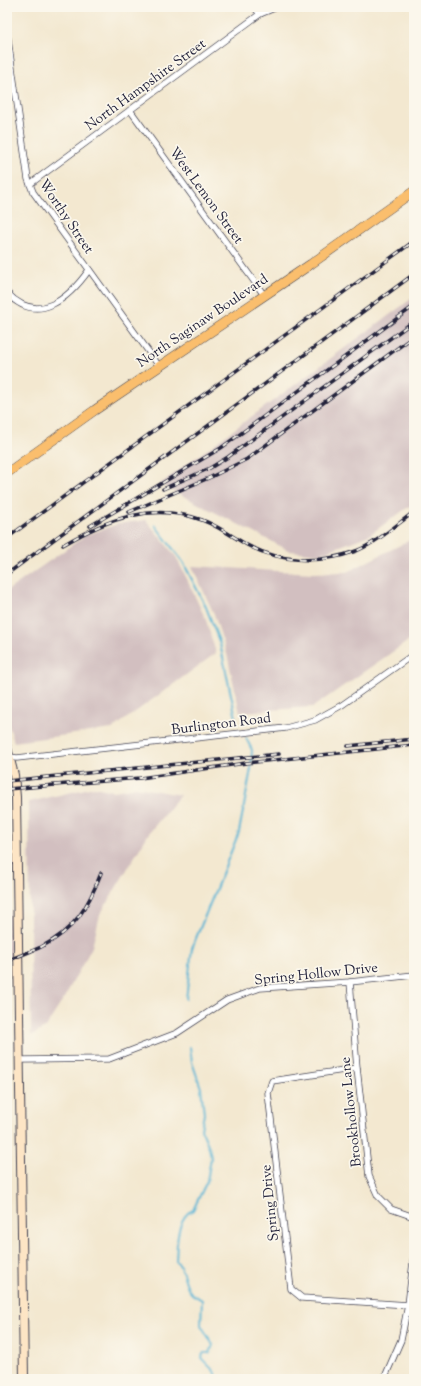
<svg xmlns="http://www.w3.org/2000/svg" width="421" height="1386" viewBox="0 0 421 1386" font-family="'Sorts Mill Goudy',serif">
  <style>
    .industrial { fill: #d2bfc0 }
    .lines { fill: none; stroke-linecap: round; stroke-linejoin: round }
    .stream { stroke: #56b4d4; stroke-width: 2 }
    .street-casing { stroke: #414051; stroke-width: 7 }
    .secondary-casing { stroke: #414051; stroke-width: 10 }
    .primary-casing { stroke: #414051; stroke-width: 10 }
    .street { stroke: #fff; stroke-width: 5.5 }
    .secondary { stroke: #fde5c5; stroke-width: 8 }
    .primary { stroke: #fabe6d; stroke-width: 9 }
    .rail-casing { stroke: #22223b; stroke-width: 3.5 }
    .rail { stroke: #fbf7ec; stroke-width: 2; stroke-dasharray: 6; stroke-linecap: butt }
    .labels { text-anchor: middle; stroke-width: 3.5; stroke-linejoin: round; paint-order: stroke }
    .street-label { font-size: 14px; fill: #22223b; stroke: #fbf7ec }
  </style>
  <rect width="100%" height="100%" fill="#fbf7ec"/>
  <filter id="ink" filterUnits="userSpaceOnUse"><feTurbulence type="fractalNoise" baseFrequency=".025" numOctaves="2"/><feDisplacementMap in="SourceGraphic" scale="8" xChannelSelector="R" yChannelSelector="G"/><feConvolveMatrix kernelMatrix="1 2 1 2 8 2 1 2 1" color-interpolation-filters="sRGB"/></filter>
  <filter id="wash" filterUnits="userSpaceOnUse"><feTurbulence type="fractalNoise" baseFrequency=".012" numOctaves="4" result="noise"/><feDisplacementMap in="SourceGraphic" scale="16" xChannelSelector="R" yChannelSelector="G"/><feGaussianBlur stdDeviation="0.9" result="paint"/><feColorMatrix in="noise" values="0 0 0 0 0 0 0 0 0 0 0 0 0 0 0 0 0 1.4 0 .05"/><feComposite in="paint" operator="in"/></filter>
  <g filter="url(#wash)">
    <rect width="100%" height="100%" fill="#f3e8d0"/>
    <g class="industrial">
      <polygon points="414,297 414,503 369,535 320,554 290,551 160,484"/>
      <polygon points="146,520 176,557 183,571 206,620 216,653 112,729 14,742 7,720 7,591 86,535 118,524"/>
      <polygon points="414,538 414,637 313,707 240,712 227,654 214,614 192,566 313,573 347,572"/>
      <polygon points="94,787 114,791 136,787 180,795 149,833 117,886 100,915 92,947 63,1000 45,1028 31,1036 29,802"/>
      <polygon points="9,854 11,957 7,959 7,855"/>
    </g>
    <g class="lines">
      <g class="stream">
        <polyline points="155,525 183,562 206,607 220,644 236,718"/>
        <polyline points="186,999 192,948 239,832 251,769 252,750 246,738"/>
        <path d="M190 1047 192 1062 201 1088 204 1114 201 1129 209 1147 211 1158 207 1181 193 1210C176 1217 177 1245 176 1261 185 1269 183 1282 191 1293 194 1296 198 1297 202 1300L201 1325 213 1345 210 1353H203L202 1359 214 1371 217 1379"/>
      </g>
    </g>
  </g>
  <g filter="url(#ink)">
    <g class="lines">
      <g class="street-casing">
        <g id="street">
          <polyline points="254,7 260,14"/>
          <polyline points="7,33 28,179 33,192 159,366"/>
          <polyline points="130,110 264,295"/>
          <polyline points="30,184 260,14 277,7"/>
          <path d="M7 293C38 326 69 298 89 270"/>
          <polyline points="10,757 17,758 286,728 315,720 342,705 414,654"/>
          <polyline points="350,982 357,1068 369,1176 378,1196 391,1209 414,1217"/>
          <polyline points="20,1060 109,1059 177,1033 227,1000 260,988 350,982 414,975"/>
          <polyline points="357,1068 272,1081 268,1093 291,1289 302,1298 408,1305"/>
          <polyline points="384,1379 401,1340 408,1305 414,1254"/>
        </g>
      </g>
      <g class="secondary-casing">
        <polyline id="secondary" points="7,748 14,775 16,797 24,1379"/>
      </g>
      <g class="primary-casing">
        <polyline id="primary" points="7,473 95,410 311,264 414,191"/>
      </g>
      <use href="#street" class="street"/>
      <use href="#secondary" class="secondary"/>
      <use href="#primary" class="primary"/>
      <g class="rail-casing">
        <g id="rail">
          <polyline points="163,489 210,468 228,457 414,321"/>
          <polyline points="129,512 211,477 247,459 414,336"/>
          <polyline points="90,526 221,448 414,306"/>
          <polyline points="7,538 414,241"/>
          <path d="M63 545C107 519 152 502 202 520 218 526 232 536 247 545 281 563 320 564 356 551 377 543 396 525 414 512"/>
          <polyline points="7,574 414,274"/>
          <polyline points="348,746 414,739"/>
          <polyline points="7,781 279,754"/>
          <polyline points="7,789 140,778 246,763 414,745"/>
          <path d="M7 961C18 956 30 952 41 947 75 930 88 907 101 873"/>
        </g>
      </g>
      <use href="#rail" class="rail"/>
    </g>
  </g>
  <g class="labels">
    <g class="street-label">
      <text transform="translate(145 84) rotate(-36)" y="5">North Hampshire Street</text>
      <text transform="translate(207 195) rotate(54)" y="5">West Lemon Street</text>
      <text transform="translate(67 216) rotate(56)" y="5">Worthy Street</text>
      <text transform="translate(202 320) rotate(-34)" y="5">North Saginaw Boulevard</text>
      <text transform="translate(221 723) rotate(-7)" y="5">Burlington Road</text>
      <text transform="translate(316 973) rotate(-6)" y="5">Spring Hollow Drive</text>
      <text transform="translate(350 1112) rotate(-96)" y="5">Brookhollow Lane</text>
      <text transform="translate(269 1203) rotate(-96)" y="5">Spring Drive</text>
    </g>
  </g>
  <rect width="421" height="1386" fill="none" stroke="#fbf7ec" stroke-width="24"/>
</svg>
